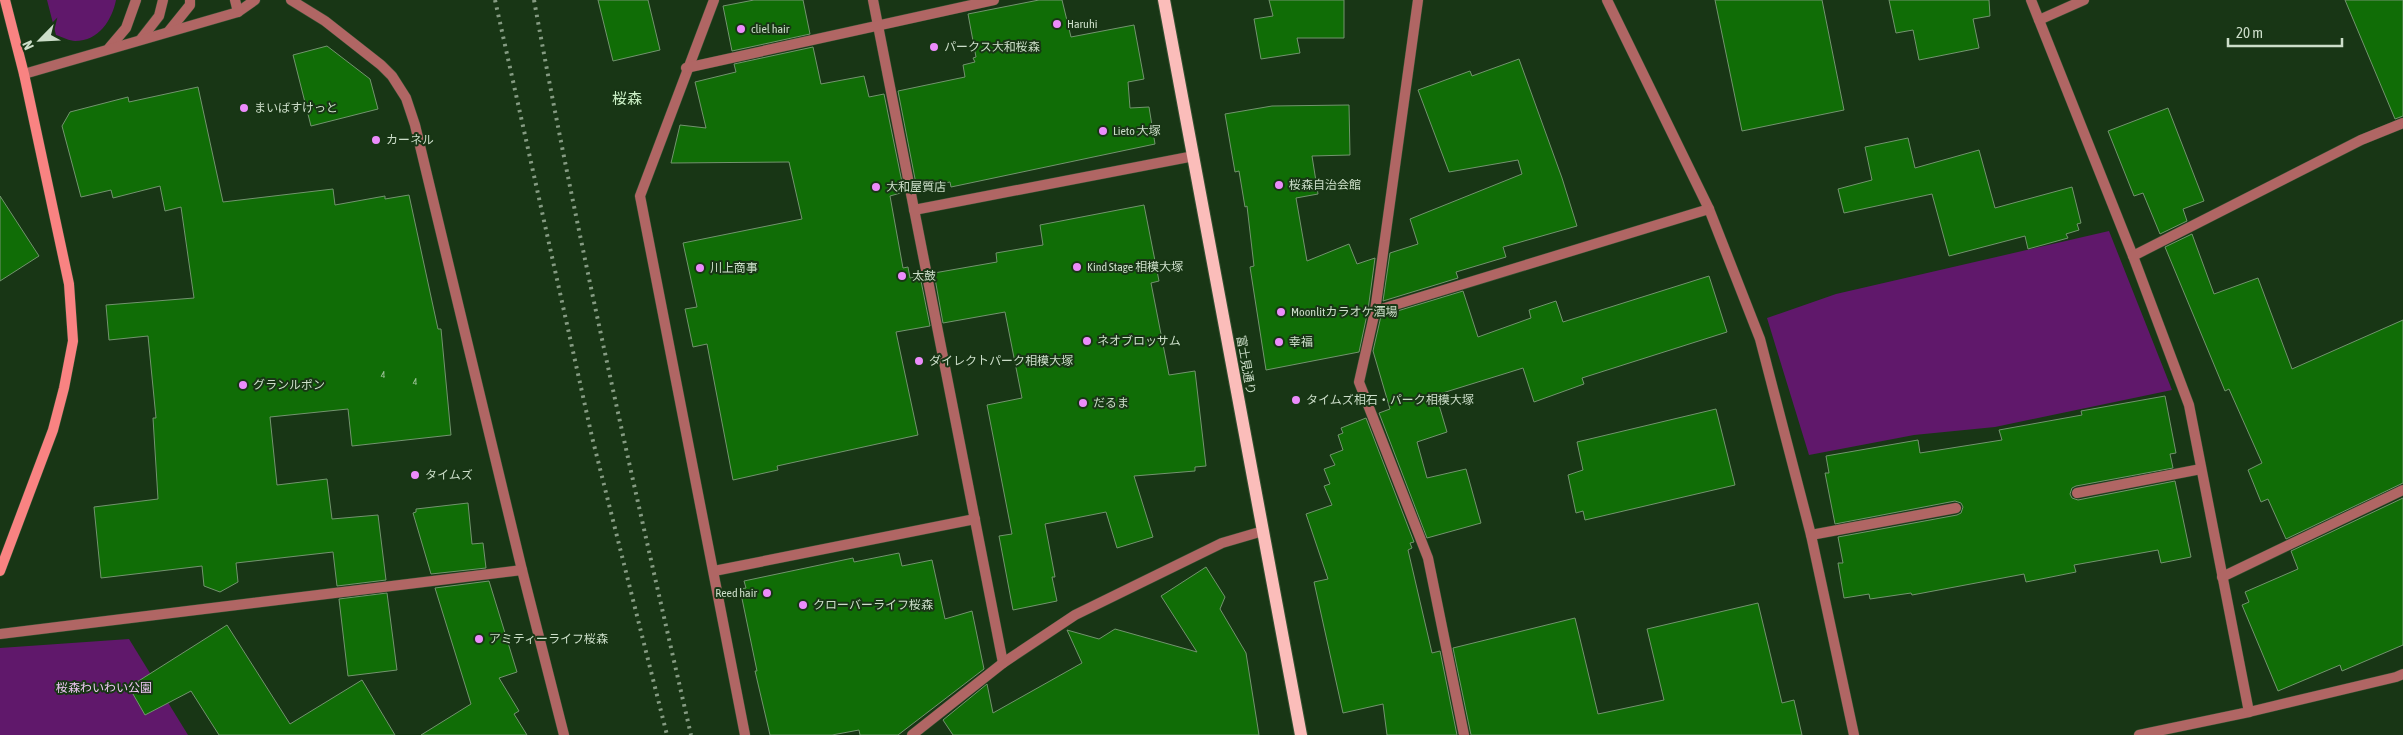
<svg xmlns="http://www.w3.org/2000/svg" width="2403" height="735" viewBox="0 0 2403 735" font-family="'Asap Condensed','Noto Sans JP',sans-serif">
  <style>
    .green { fill: #60186b }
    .building { fill: #106d06; stroke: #72946e }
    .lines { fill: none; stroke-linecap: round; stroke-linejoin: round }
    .lane-casing { stroke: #355132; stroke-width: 11 }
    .street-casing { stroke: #355132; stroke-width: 11 }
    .secondary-casing { stroke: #355132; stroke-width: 11 }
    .primary-casing { stroke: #355132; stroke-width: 14 }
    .lane { stroke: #b06664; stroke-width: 10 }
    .street { stroke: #b06664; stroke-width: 10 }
    .secondary { stroke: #f98382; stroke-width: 10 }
    .primary { stroke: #fbbdba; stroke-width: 12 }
    .rail { stroke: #859b82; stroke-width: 4; stroke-dasharray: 2.5 5; stroke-linecap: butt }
    .poi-dot { fill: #ec8cfb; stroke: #183615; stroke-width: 2 }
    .labels { text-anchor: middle; stroke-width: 4; stroke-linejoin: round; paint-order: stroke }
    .number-label { font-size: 10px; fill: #9dc298 }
    .poi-label { font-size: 12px; fill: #ccdec9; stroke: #183615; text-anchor: start }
    .street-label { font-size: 12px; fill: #ccdec9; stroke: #183615 }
    .park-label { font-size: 12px; fill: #edc7f3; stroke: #183615 }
    .quarter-label { font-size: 15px; fill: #cbf0c6; stroke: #183615 }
  </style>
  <rect width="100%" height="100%" fill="#183615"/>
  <g class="green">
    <path d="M47 0H116C112 20 99 41 75 41 70 41 62 37 56 35Z"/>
    <polygon points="2109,231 2172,390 1995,427 1914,435 1809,455 1767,318 1836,294"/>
    <polygon points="129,639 188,735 0,735 0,648"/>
  </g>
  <g class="building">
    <polygon points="598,0 648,0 660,50 613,61"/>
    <polygon points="754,0 803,0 810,34 732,51 723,6"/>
    <polygon points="1039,0 1062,0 1071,37 1134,25 1144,79 1128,82 1130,108 1149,107 1155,144 951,187 950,182 917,189 898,91 965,77 963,65 975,62 973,58 976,57 968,14"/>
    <polygon points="1269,0 1344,0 1344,38 1297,38 1300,53 1261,59 1254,19 1273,16"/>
    <polygon points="1715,0 1822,0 1844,110 1742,131"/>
    <polygon points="1889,0 1989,0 1990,16 1973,19 1979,48 1919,60 1913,30 1896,33"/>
    <polygon points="2345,0 2403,0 2403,116 2395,119"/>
    <polygon points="327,46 370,79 378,109 311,126 293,55"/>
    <polygon points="813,47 821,84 864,76 869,97 884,94 904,192 890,196 903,268 908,267 910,278 920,276 930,326 896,332 918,435 777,466 778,470 733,480 707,344 693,347 685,309 697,307 683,243 802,219 789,162 671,163 680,125 706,128 695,82 736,72 734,64"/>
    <polygon points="1519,59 1562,178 1577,226 1503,247 1506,257 1456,272 1458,278 1383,301 1390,253 1418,244 1410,219 1522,174 1518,160 1449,172 1418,90 1470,71 1472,76"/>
    <polygon points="198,87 223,202 333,189 335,205 385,196 385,199 409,195 438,329 441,329 451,435 352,446 348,409 270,417 277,485 327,479 332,519 378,515 386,580 337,586 333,552 236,563 238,582 220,592 204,586 202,566 101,578 94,507 158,499 153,418 156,418 148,336 109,340 106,305 194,298 181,207 165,211 160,186 113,198 111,190 81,197 62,126 70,112 128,97 129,102"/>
    <polygon points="1349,105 1350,155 1312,156 1318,194 1296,198 1307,261 1349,244 1357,264 1375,258 1368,310 1359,352 1266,370 1250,267 1254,266 1247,206 1245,207 1239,171 1235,172 1225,114 1272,106"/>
    <polygon points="2168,108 2204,201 2183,209 2187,221 2160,234 2143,193 2134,196 2108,131"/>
    <polygon points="1908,138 1915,168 1979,150 1995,208 2072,187 2081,223 2077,224 2079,230 2066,234 2068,238 2028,249 2025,236 1949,256 1932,194 1844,213 1838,189 1872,180 1865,147"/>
    <polygon points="0,196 39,256 0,281"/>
    <polygon points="1144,205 1159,281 1151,283 1169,375 1195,371 1206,466 1195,467 1195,471 1134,476 1153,537 1117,548 1106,512 1045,524 1055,577 1052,577 1057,601 1013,610 999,536 1012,534 987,405 1022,398 1005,312 943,323 934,273 997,262 996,253 1043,245 1040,225"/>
    <polygon points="2192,234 2214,294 2258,278 2292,369 2403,320 2403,483 2286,539 2268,499 2261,502 2248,470 2262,463 2229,389 2225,391 2165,247"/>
    <polygon points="1709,276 1727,332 1582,378 1584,384 1534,402 1523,368 1436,395 1447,432 1417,442 1427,478 1466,469 1481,523 1427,538 1379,413 1390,409 1373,351 1381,316 1463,291 1478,337 1531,318 1529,310 1556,301 1563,322"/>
    <polygon points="2165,396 2176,453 2170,454 2173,468 2076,486 2072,488 2070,494 2072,498 2078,500 2175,481 2191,557 2161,563 2158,550 2074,565 2076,572 2026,582 2024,574 1912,595 1911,593 1870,599 1869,594 1844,598 1838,563 1843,563 1838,537 1957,515 1961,513 1963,507 1961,503 1955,501 1835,524 1825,473 1829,473 1826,456 1918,440 1920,453 2002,440 1999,430 2082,415 2081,411"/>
    <polygon points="1716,409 1735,485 1585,520 1583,511 1576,513 1568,475 1583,470 1577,442"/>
    <polygon points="1366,418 1414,542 1410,543 1412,548 1408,550 1432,653 1440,651 1457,735 1387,735 1383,704 1343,713 1314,582 1328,579 1306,514 1332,505 1324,486 1330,484 1324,469 1335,465 1330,455 1343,450 1338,435 1343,433 1341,428"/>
    <polygon points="2403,498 2403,645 2342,671 2340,665 2278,691 2242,605 2249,602 2245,592 2298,569 2291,551"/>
    <polygon points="468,503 472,544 483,543 486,568 431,574 413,513 416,512 416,509"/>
    <polygon points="899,553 902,566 932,560 945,619 972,611 984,669 898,735 860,735 859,730 832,735 770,735 755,671 757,671 740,589 746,588 744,581 853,558 854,562"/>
    <polygon points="1206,567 1225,597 1220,609 1246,653 1259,735 953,735 943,720 987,684 993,713 1082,663 1067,630 1099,639 1115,629 1197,652 1161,596"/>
    <polygon points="489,581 517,672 499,678 519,711 514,714 527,735 421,735 471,704 435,588"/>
    <polygon points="387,593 397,670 348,676 339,599"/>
    <polygon points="1758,603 1782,703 1794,700 1802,735 1471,735 1453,648 1575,618 1598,714 1664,700 1647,629"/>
    <polygon points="227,625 290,724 362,680 395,735 219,735 191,691 145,715 129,687"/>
  </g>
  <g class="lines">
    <g class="lane-casing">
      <g id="lane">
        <polyline points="914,210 1194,156"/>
        <polyline points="2077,493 2201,469"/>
        <polyline points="1811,535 1956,508"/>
        <polyline points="714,571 975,519"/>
      </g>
    </g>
    <g class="street-casing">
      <g id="street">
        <polyline points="291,0 325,21 381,65 392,76 406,98 415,125 522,570 564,735"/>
        <polyline points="714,0 640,196 745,735"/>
        <polyline points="873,0 1003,663"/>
        <polyline points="1418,0 1375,311 1359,382 1428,558 1464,735"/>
        <polyline points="1607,0 1709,209 1760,339 1811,535 1854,735"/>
        <polyline points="2031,0 2133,256 2189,405 2249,712 2139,735"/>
        <polyline points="238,12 255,0"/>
        <polyline points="2039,20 2084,0"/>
        <polyline points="169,31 190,5 190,0"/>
        <polyline points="141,39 159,16 163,0"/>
        <polyline points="109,48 126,28 136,0"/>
        <polyline points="686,68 994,0"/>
        <polyline points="24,74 238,12 235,0"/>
        <polyline points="2133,256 2361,140 2403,123"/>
        <polyline points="1375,311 1709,209"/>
        <polyline points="2222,577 2403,490"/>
        <polyline points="0,634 522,570"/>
        <polyline points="2249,712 2396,677 2403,674"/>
        <polyline points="912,735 1003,663 1075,615 1222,543 1263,531"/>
      </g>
    </g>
    <g class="secondary-casing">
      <polyline id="secondary" points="0,571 53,430 64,388 73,341 69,284 24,74 5,0"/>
    </g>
    <g class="primary-casing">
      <polyline id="primary" points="1164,0 1301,735"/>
    </g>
    <use href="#lane" class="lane"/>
    <use href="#street" class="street"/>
    <use href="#secondary" class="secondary"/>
    <use href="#primary" class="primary"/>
    <g class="rail">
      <polyline points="495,0 592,437 667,735"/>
      <path d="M534 0C579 247 635 491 691 735"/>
    </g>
  </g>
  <g class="poi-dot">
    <circle cx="1057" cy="24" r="5"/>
    <circle cx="741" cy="29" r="5"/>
    <circle cx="934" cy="47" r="5"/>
    <circle cx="244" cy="108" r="5"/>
    <circle cx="1103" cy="131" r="5"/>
    <circle cx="376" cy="140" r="5"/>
    <circle cx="1279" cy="185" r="5"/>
    <circle cx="876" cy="187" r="5"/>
    <circle cx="1077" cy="267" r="5"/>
    <circle cx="700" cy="268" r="5"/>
    <circle cx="902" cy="276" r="5"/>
    <circle cx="1281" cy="312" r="5"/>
    <circle cx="1087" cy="341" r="5"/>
    <circle cx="1279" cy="342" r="5"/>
    <circle cx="919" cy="361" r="5"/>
    <circle cx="243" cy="385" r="5"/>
    <circle cx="1296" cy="400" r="5"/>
    <circle cx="1083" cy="403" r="5"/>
    <circle cx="415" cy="475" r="5"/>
    <circle cx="767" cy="593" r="5"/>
    <circle cx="803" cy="605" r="5"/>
    <circle cx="479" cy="639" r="5"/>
  </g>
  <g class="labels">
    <g class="number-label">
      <text x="383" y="378">4</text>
      <text x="415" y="385">4</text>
    </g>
    <g class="poi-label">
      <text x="1067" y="28">Haruhi</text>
      <text x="751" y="33">cliel hair</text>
      <text x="944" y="51">パークス大和桜森</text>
      <text x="254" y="112">まいばすけっと</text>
      <text x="1113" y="135">Lieto 大塚</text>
      <text x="386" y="144">カーネル</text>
      <text x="1289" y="189">桜森自治会館</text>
      <text x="886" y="191">大和屋質店</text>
      <text x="1087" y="271">Kind Stage 相模大塚</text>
      <text x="710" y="272">川上商事</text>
      <text x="912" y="280">太鼓</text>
      <text x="1291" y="316">Moonlitカラオケ酒場</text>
      <text x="1097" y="345">ネオブロッサム</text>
      <text x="1289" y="346">幸福</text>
      <text x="929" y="365">ダイレクトパーク相模大塚</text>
      <text x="253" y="389">グランルポン</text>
      <text x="1306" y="404">タイムズ相石・パーク相模大塚</text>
      <text x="1093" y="407">だるま</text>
      <text x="425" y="479">タイムズ</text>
      <text x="757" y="597" text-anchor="end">Reed hair</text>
      <text x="813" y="609">クローバーライフ桜森</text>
      <text x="489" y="643">アミティーライフ桜森</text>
    </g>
    <g class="street-label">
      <text transform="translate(1246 365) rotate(80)" y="4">富士見通り</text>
    </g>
    <g class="park-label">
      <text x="104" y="692">桜森わいわい公園</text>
    </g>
    <g class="quarter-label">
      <text x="627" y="104">桜森</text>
    </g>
  </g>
  <g transform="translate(40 40) rotate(246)" stroke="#183615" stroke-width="4" paint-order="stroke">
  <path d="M0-4L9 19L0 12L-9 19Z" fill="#ccdec9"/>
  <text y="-8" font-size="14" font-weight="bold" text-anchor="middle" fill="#ccdec9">N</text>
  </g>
  <path d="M2228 38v8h114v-8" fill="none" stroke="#ccdec9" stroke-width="2.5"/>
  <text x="2236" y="38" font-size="15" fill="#ccdec9" stroke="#183615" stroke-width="4" paint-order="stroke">20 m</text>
</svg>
